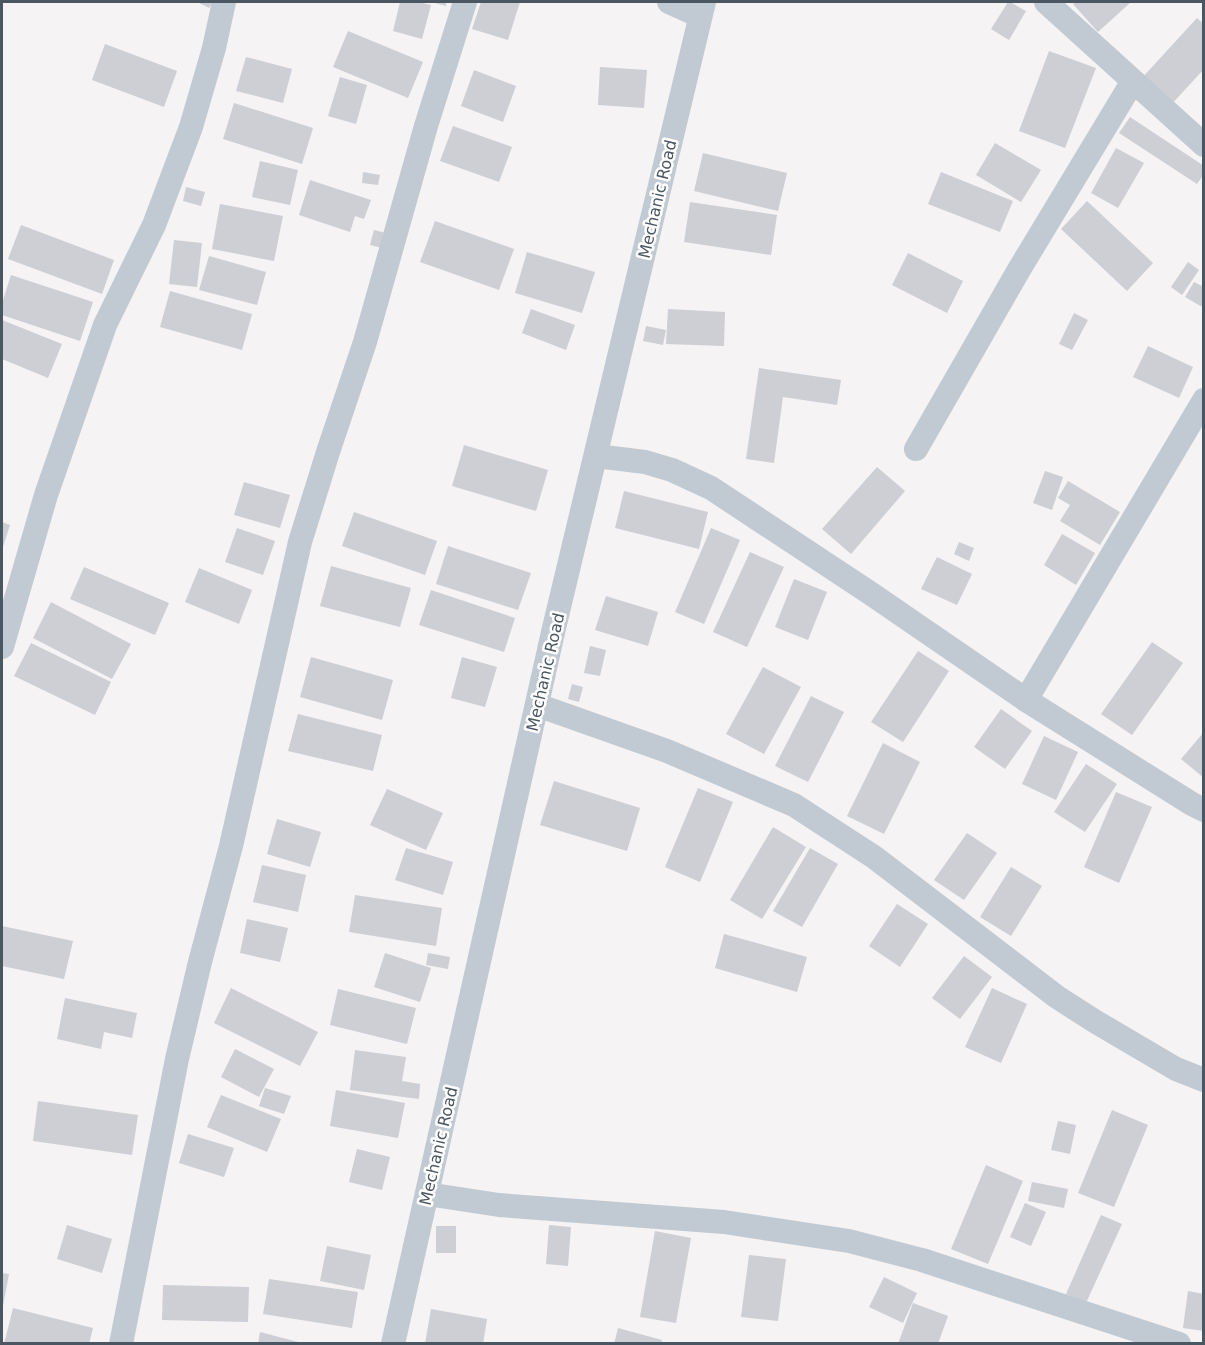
<svg xmlns="http://www.w3.org/2000/svg" width="1205" height="1345" viewBox="0 0 1205 1345" font-family="'DejaVu Sans',sans-serif">
  <style>
    .building { fill: #cdcfd5 }
    .lines { fill: none; stroke-linecap: round; stroke-linejoin: round }
    .street { stroke: #c1cad2; stroke-width: 24 }
    .labels { text-anchor: middle; stroke-width: 5; stroke-linejoin: round; paint-order: stroke }
    .street-label { font-size: 16px; fill: #4a5661; stroke: #fff }
  </style>
  <rect width="100%" height="100%" fill="#f5f3f3"/>
  <g class="building">
    <polygon points="197,2 213,2 209,8"/>
    <polygon points="400,2 418,2 431,5 422,39 393,31"/>
    <polygon points="431,2 446,2 446,6"/>
    <polygon points="481,2 520,2 508,40 472,29"/>
    <polygon points="1008,2 1010,2 1026,11 1009,40 991,29"/>
    <polygon points="1076,2 1131,2 1098,32 1073,4"/>
    <polygon points="1197,18 1204,24 1204,69 1170,106 1141,79"/>
    <polygon points="348,31 423,62 408,98 333,67"/>
    <polygon points="105,44 177,71 164,107 92,80"/>
    <polygon points="1049,51 1096,68 1065,148 1019,131"/>
    <polygon points="246,57 292,69 283,103 236,91"/>
    <polygon points="600,67 647,70 644,108 598,105"/>
    <polygon points="474,70 516,86 503,122 461,106"/>
    <polygon points="340,77 367,85 356,124 328,116"/>
    <polygon points="234,103 313,128 302,164 223,139"/>
    <polygon points="1130,117 1204,166 1204,174 1197,184 1119,133"/>
    <polygon points="453,126 512,147 499,182 440,161"/>
    <polygon points="995,143 1041,170 1021,202 976,175"/>
    <polygon points="1116,148 1144,163 1118,208 1091,193"/>
    <polygon points="703,153 787,173 778,211 694,191"/>
    <polygon points="260,161 298,170 290,205 252,197"/>
    <polygon points="363,172 380,175 378,185 362,183"/>
    <polygon points="941,172 1013,201 1000,232 928,204"/>
    <polygon points="310,180 371,200 364,219 355,216 350,232 299,215"/>
    <polygon points="186,187 205,192 201,206 183,201"/>
    <polygon points="1087,201 1153,263 1127,291 1061,229"/>
    <polygon points="690,202 777,215 771,255 684,242"/>
    <polygon points="220,204 283,216 274,261 212,249"/>
    <polygon points="435,221 514,249 499,290 420,262"/>
    <polygon points="21,225 114,260 102,294 8,259"/>
    <polygon points="374,230 394,235 390,250 370,245"/>
    <polygon points="174,240 202,243 197,287 169,284"/>
    <polygon points="527,252 595,272 582,313 515,293"/>
    <polygon points="908,253 963,281 947,313 892,285"/>
    <polygon points="209,256 266,272 257,305 199,290"/>
    <polygon points="1188,262 1199,270 1182,295 1171,287"/>
    <polygon points="11,275 93,302 80,341 2,315 2,303"/>
    <polygon points="1194,282 1204,287 1204,308 1185,297"/>
    <polygon points="170,291 252,314 242,350 160,327"/>
    <polygon points="531,309 575,325 566,350 522,333"/>
    <polygon points="668,309 725,312 724,346 666,344"/>
    <polygon points="1074,313 1088,320 1072,350 1059,344"/>
    <polygon points="2,320 62,344 48,378 2,359"/>
    <polygon points="646,326 666,330 663,345 643,341"/>
    <polygon points="1148,346 1193,367 1179,398 1133,377"/>
    <polygon points="759,368 841,380 837,405 783,397 774,463 746,459"/>
    <polygon points="464,445 548,470 536,511 452,486"/>
    <polygon points="877,467 905,491 851,554 822,529"/>
    <polygon points="1045,471 1063,477 1052,510 1033,503"/>
    <polygon points="1068,481 1120,512 1100,545 1060,521 1070,505 1058,498"/>
    <polygon points="244,482 290,495 280,528 234,515"/>
    <polygon points="624,491 708,512 699,549 615,528"/>
    <polygon points="354,512 437,541 425,575 342,546"/>
    <polygon points="2,522 10,525 2,550"/>
    <polygon points="237,528 275,541 263,575 225,562"/>
    <polygon points="711,528 740,540 704,624 675,612"/>
    <polygon points="1062,534 1095,553 1076,585 1044,565"/>
    <polygon points="959,542 974,548 969,561 954,554"/>
    <polygon points="448,546 531,573 518,610 436,584"/>
    <polygon points="750,552 784,567 747,647 713,632"/>
    <polygon points="937,557 972,574 957,605 921,589"/>
    <polygon points="331,566 411,588 400,627 320,606"/>
    <polygon points="84,567 169,603 155,635 70,599"/>
    <polygon points="199,568 252,590 239,624 185,602"/>
    <polygon points="794,579 827,592 808,640 775,627"/>
    <polygon points="431,590 515,618 504,652 419,625"/>
    <polygon points="606,596 658,612 648,646 595,630"/>
    <polygon points="51,602 131,644 112,679 33,638"/>
    <polygon points="1152,642 1183,663 1132,735 1101,714"/>
    <polygon points="31,643 111,682 95,715 14,676"/>
    <polygon points="590,646 606,650 600,676 584,673"/>
    <polygon points="918,651 949,671 903,742 871,722"/>
    <polygon points="311,657 393,680 382,720 300,697"/>
    <polygon points="462,657 497,667 485,707 451,698"/>
    <polygon points="763,667 801,687 764,754 726,734"/>
    <polygon points="572,684 583,687 579,702 568,699"/>
    <polygon points="811,696 844,712 808,782 775,766"/>
    <polygon points="1001,709 1032,731 1005,769 974,747"/>
    <polygon points="298,714 382,735 373,771 288,751"/>
    <polygon points="1204,732 1204,778 1181,759"/>
    <polygon points="1044,736 1078,752 1056,800 1022,784"/>
    <polygon points="883,743 920,762 884,834 847,816"/>
    <polygon points="1086,764 1117,784 1085,832 1054,812"/>
    <polygon points="554,781 640,808 627,851 540,825"/>
    <polygon points="698,788 733,802 700,882 665,867"/>
    <polygon points="387,789 443,813 426,850 370,825"/>
    <polygon points="1116,792 1152,807 1119,883 1084,867"/>
    <polygon points="277,819 321,832 310,867 267,854"/>
    <polygon points="773,827 806,847 762,919 730,900"/>
    <polygon points="967,833 997,853 964,900 934,880"/>
    <polygon points="406,848 453,862 443,895 395,880"/>
    <polygon points="810,848 838,864 802,927 773,911"/>
    <polygon points="262,865 306,875 298,912 253,902"/>
    <polygon points="1011,867 1042,886 1011,936 980,917"/>
    <polygon points="355,895 442,908 436,946 349,932"/>
    <polygon points="897,904 928,924 900,967 869,946"/>
    <polygon points="247,919 288,928 280,962 240,953"/>
    <polygon points="2,926 73,941 64,979 2,966"/>
    <polygon points="724,934 807,957 797,992 715,968"/>
    <polygon points="385,953 431,968 420,1002 374,987"/>
    <polygon points="428,953 450,957 448,969 426,965"/>
    <polygon points="964,956 992,977 960,1019 932,998"/>
    <polygon points="231,988 318,1032 300,1066 214,1023"/>
    <polygon points="992,988 1027,1004 1001,1063 965,1047"/>
    <polygon points="338,989 416,1008 407,1044 330,1025"/>
    <polygon points="65,998 137,1013 132,1038 104,1032 101,1049 57,1039"/>
    <polygon points="235,1049 274,1069 259,1097 221,1077"/>
    <polygon points="355,1050 406,1057 402,1081 420,1084 419,1099 350,1090"/>
    <polygon points="265,1088 291,1096 284,1114 259,1106"/>
    <polygon points="336,1090 405,1103 398,1138 330,1126"/>
    <polygon points="221,1095 281,1119 267,1152 207,1127"/>
    <polygon points="38,1101 138,1115 132,1155 33,1141"/>
    <polygon points="1112,1110 1148,1125 1114,1207 1078,1193"/>
    <polygon points="1058,1121 1076,1125 1070,1154 1051,1150"/>
    <polygon points="188,1134 234,1148 224,1177 179,1163"/>
    <polygon points="357,1149 390,1157 382,1190 349,1182"/>
    <polygon points="986,1165 1023,1181 988,1264 951,1249"/>
    <polygon points="1032,1182 1068,1189 1064,1208 1028,1201"/>
    <polygon points="1025,1203 1046,1212 1031,1246 1010,1237"/>
    <polygon points="1101,1215 1122,1224 1086,1303 1066,1294"/>
    <polygon points="67,1225 112,1239 102,1273 57,1259"/>
    <polygon points="549,1225 571,1227 568,1266 546,1264"/>
    <rect x="436" y="1226" width="20" height="27"/>
    <polygon points="655,1231 691,1238 676,1323 640,1317"/>
    <polygon points="327,1246 371,1255 364,1290 320,1281"/>
    <polygon points="749,1255 786,1259 778,1321 741,1317"/>
    <polygon points="2,1273 9,1274 3,1306 2,1305"/>
    <polygon points="884,1277 917,1293 903,1323 869,1307"/>
    <polygon points="269,1279 358,1292 352,1328 263,1314"/>
    <polygon points="163,1285 249,1287 248,1322 162,1320"/>
    <polygon points="1188,1291 1204,1294 1204,1331 1183,1328"/>
    <polygon points="913,1303 948,1316 938,1344 898,1344"/>
    <polygon points="13,1308 93,1328 89,1344 4,1344"/>
    <polygon points="431,1309 487,1319 483,1344 425,1344"/>
    <polygon points="618,1328 662,1340 661,1344 614,1344"/>
    <polygon points="260,1332 302,1343 301,1344 258,1344"/>
  </g>
  <g class="lines">
    <g class="street">
      <polyline points="669,2 700,16"/>
      <polyline points="1046,2 1204,145"/>
      <polyline points="916,449 1020,268 1133,81"/>
      <polyline points="596,456 645,462 672,470 711,488 870,593 1026,700 1192,804 1204,810"/>
      <polyline points="2,647 46,495 105,325 154,225 191,127 214,48 224,2"/>
      <polyline points="1026,700 1204,400"/>
      <polyline points="537,705 667,751 794,805 874,857 1057,997 1096,1022 1176,1069 1204,1080"/>
      <polyline points="427,1194 499,1205 724,1222 849,1241 922,1260 1179,1344"/>
      <polyline points="121,1344 177,1059 200,962 231,846 300,542 328,452 365,342 426,126 465,2"/>
      <polyline points="393,1344 554,628 704,2"/>
    </g>
  </g>
  <g class="labels">
    <g class="street-label">
      <text transform="translate(657 199) rotate(-77)" y="6">Mechanic Road</text>
      <text transform="translate(545 672) rotate(-77)" y="6">Mechanic Road</text>
      <text transform="translate(438 1146) rotate(-77)" y="6">Mechanic Road</text>
    </g>
  </g>
  <rect width="1205" height="1345" fill="none" stroke="#4a5661" stroke-width="6"/>
</svg>
